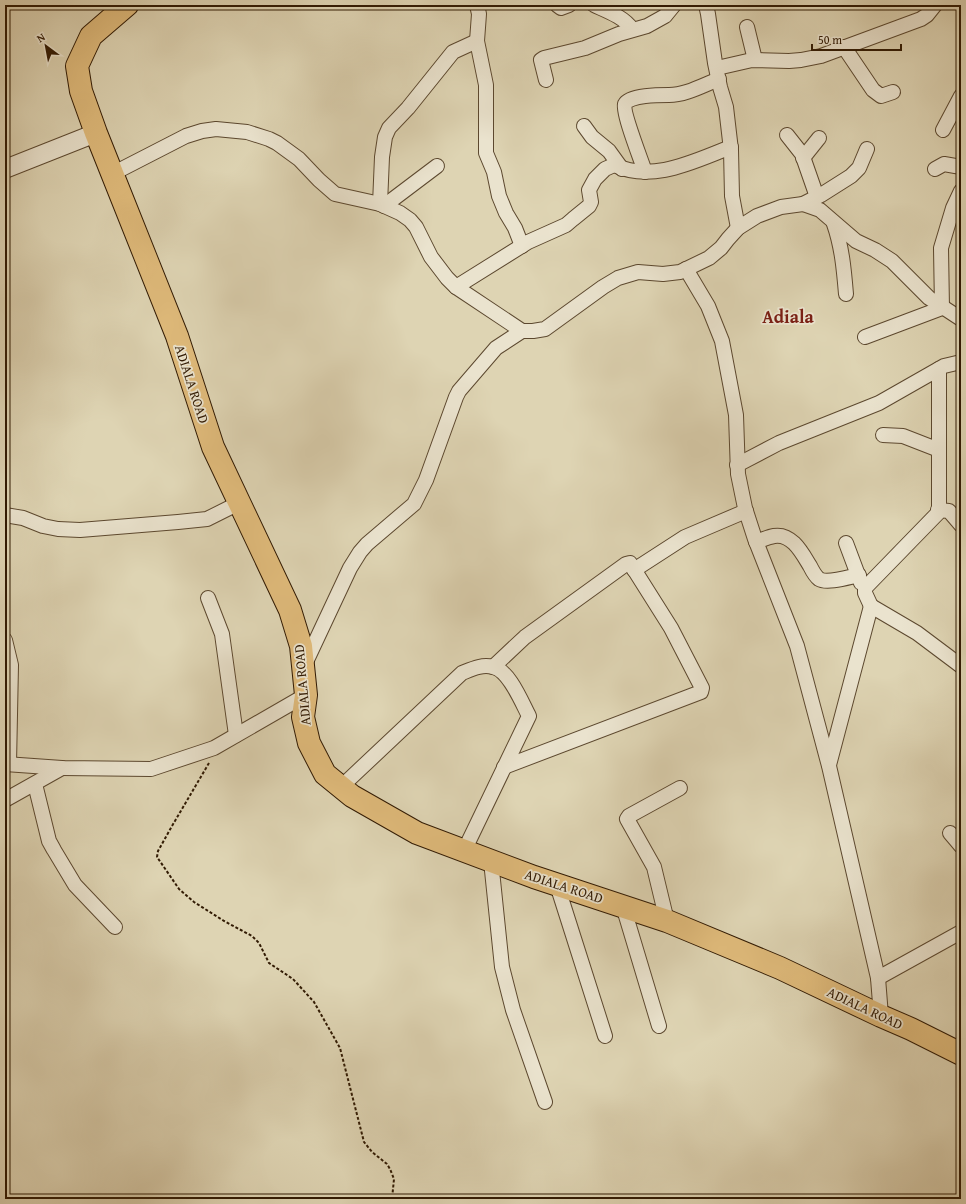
<svg xmlns="http://www.w3.org/2000/svg" width="966" height="1204" viewBox="0 0 966 1204" font-family="'Gentium Book Plus',serif">
  <style>
    .lines { fill: none; stroke-linecap: round; stroke-linejoin: round }
    .minor-casing { stroke: #5c482f; stroke-width: 16 }
    .tertiary-casing { stroke: #5c482f; stroke-width: 20 }
    .primary-casing { stroke: #311a03; stroke-width: 24 }
    .path { stroke: #311a03; stroke-width: 2; stroke-dasharray: 3 2; stroke-linecap: butt }
    .minor { stroke: #eae3ce; stroke-width: 14 }
    .tertiary { stroke: #eae3ce; stroke-width: 18 }
    .primary { stroke: #dfba7a; stroke-width: 22 }
    .labels { text-anchor: middle; stroke-width: 3.5; stroke-linejoin: round; paint-order: stroke }
    .street-label { font-size: 14px; fill: #311a03; stroke: #eae3ce }
    .district-label { font-size: 18px; font-weight: bold; fill: #7a1f14; stroke: #eae3ce }
  </style>
  <rect width="100%" height="100%" fill="#ded4b3"/>
  <filter id="stains"><feTurbulence type="fractalNoise" baseFrequency=".005" numOctaves="4"/><feColorMatrix values="0 0 0 0 .2 0 0 0 0 .09 0 0 0 0 .02 0 0 0 .5 -.17"/></filter>
  <radialGradient id="worn" r=".72"><stop offset=".6" stop-color="#630" stop-opacity="0"/><stop offset="1" stop-color="#630" stop-opacity=".3"/></radialGradient>
  <g class="lines">
    <g class="minor-casing">
      <g id="minor">
        <polyline points="477,5 479,14 477,41 486,85 486,153 494,172 499,196 506,213 515,228 522,246"/>
        <polyline points="557,5 561,8 569,5"/>
        <path d="M594 5C607 11 624 17 632 29"/>
        <polyline points="706,5 708,14 715,63 720,87 726,107 731,150 732,196 738,228"/>
        <polyline points="747,27 755,60"/>
        <polyline points="844,47 873,90 881,96 893,92"/>
        <polyline points="717,68 752,60 789,61 801,60 821,56 921,19 927,15 935,5"/>
        <polyline points="546,80 541,60 544,58 585,48 619,34 647,26 665,16 674,5"/>
        <polyline points="584,126 592,137 609,151 622,169"/>
        <polyline points="943,130 961,96"/>
        <polyline points="787,135 802,154 817,197"/>
        <polyline points="803,158 819,138"/>
        <polyline points="935,169 944,164 961,167"/>
        <path d="M645 172C642 162 622 112 625 104 629 95 660 95 669 95 686 95 703 85 719 79"/>
        <polyline points="112,174 186,136 202,131 216,129 247,132 269,139 277,143 299,159 319,180 335,194 380,204 400,213 410,220 416,227 431,257 447,278 456,287 522,331 533,331 545,329 603,287 618,278 638,272 663,274 680,272 709,258 721,248 728,239 738,228 757,216 781,207 803,204 821,195 851,176 859,168 867,149"/>
        <polyline points="380,204 382,157 385,137 389,128 408,108 453,52 477,41"/>
        <polyline points="803,204 820,210 856,241 875,250 892,261 929,298 961,319"/>
        <polyline points="384,206 437,166"/>
        <path d="M834 224C842 247 844 270 846 294"/>
        <polyline points="686,269 708,306 722,341 736,415 738,474 745,508 755,539 797,646 829,766 878,978 881,1016"/>
        <path d="M456 287 528 242 566 225 573 219 589 206 591 202 589 190 595 179 605 169 614 165C653 183 694 161 731 147"/>
        <polyline points="865,337 942,308 941,248 953,208 961,191"/>
        <polyline points="883,435 903,436 939,450"/>
        <polyline points="737,465 779,443 879,403 944,366 961,362"/>
        <polyline points="938,510 949,511 961,525"/>
        <polyline points="5,515 23,518 43,526 58,529 80,530 178,522 207,519 239,503"/>
        <path d="M756 542C762 540 768 537 774 536 792 533 802 553 810 566 812 570 815 576 819 579 827 584 849 577 859 575"/>
        <polyline points="846,543 861,583"/>
        <polyline points="634,570 685,537 746,511"/>
        <polyline points="208,598 222,634 236,735"/>
        <polyline points="871,606 865,593 865,588 938,513 939,507 939,369"/>
        <polyline points="5,640 11,665 9,764"/>
        <polyline points="305,664 350,568 360,552 367,544 414,504 426,480 456,397 459,391 496,348 522,331"/>
        <polyline points="493,667 525,637 626,564 630,563 671,628 702,688 701,692 504,767"/>
        <polyline points="5,764 62,768 151,769 214,748 306,695"/>
        <polyline points="829,765 871,606 917,633 961,666"/>
        <polyline points="35,784 49,841 54,850 75,885 115,927"/>
        <path d="M341 787 462 673C472 669 482 664 493 667 509 670 522 703 529 716L464 851"/>
        <polyline points="5,800 62,768"/>
        <polyline points="950,833 961,846"/>
        <polyline points="491,861 502,967 513,1010 545,1102"/>
        <polyline points="557,885 605,1036"/>
        <polyline points="623,906 659,1026"/>
        <polyline points="667,921 654,867 627,819 629,816 680,788"/>
        <polyline points="878,978 961,932"/>
      </g>
    </g>
    <g class="tertiary-casing">
      <polyline id="tertiary" points="5,169 96,133"/>
    </g>
    <g class="primary-casing">
      <polyline id="primary" points="127,5 91,36 77,66 81,91 96,133 177,336 213,447 290,610 301,646 306,695 303,717 309,743 325,774 352,796 417,833 534,877 667,921 780,968 881,1016 911,1029 961,1054"/>
    </g>
    <polyline class="path" points="209,763 172,826 158,851 157,857 179,889 194,902 224,921 252,936 259,943 269,963 293,979 314,1002 340,1048 364,1142 372,1152 387,1164 390,1169 394,1179 392,1199"/>
    <use href="#minor" class="minor"/>
    <use href="#tertiary" class="tertiary"/>
    <use href="#primary" class="primary"/>
  </g>
  <g class="labels">
    <g class="street-label">
      <text transform="translate(192 384) rotate(72)" y="5">ADIALA ROAD</text>
      <text transform="translate(302 685) rotate(-95)" y="5">ADIALA ROAD</text>
      <text transform="translate(564 886) rotate(18)" y="5">ADIALA ROAD</text>
      <text transform="translate(865 1008) rotate(25)" y="5">ADIALA ROAD</text>
    </g>
    <g class="district-label">
      <text x="788" y="323">Adiala</text>
    </g>
  </g>
  <rect width="966" height="1204" fill="none" stroke="#ded4b3" stroke-width="20"/>
  <rect x="6" y="6" width="954" height="1192" fill="none" stroke="#311a03" stroke-width="2"/>
  <rect x="10" y="10" width="946" height="1184" fill="none" stroke="#311a03"/>
  <g transform="translate(46 46) rotate(328)" stroke="#eae3ce" stroke-width="3" paint-order="stroke">
  <path d="M0-3L7 15L0 10L-7 15Z" fill="#311a03"/>
  <text y="-6" font-size="11" font-weight="bold" text-anchor="middle" fill="#311a03">N</text>
  </g>
  <path d="M812 44v6h89v-6" fill="none" stroke="#311a03" stroke-width="2"/>
  <text x="818" y="44" font-size="12" fill="#311a03" stroke="#eae3ce" stroke-width="3" paint-order="stroke">50 m</text>
  <rect width="100%" height="100%" filter="url(#stains)"/>
  <rect width="100%" height="100%" fill="url(#worn)"/>
</svg>
